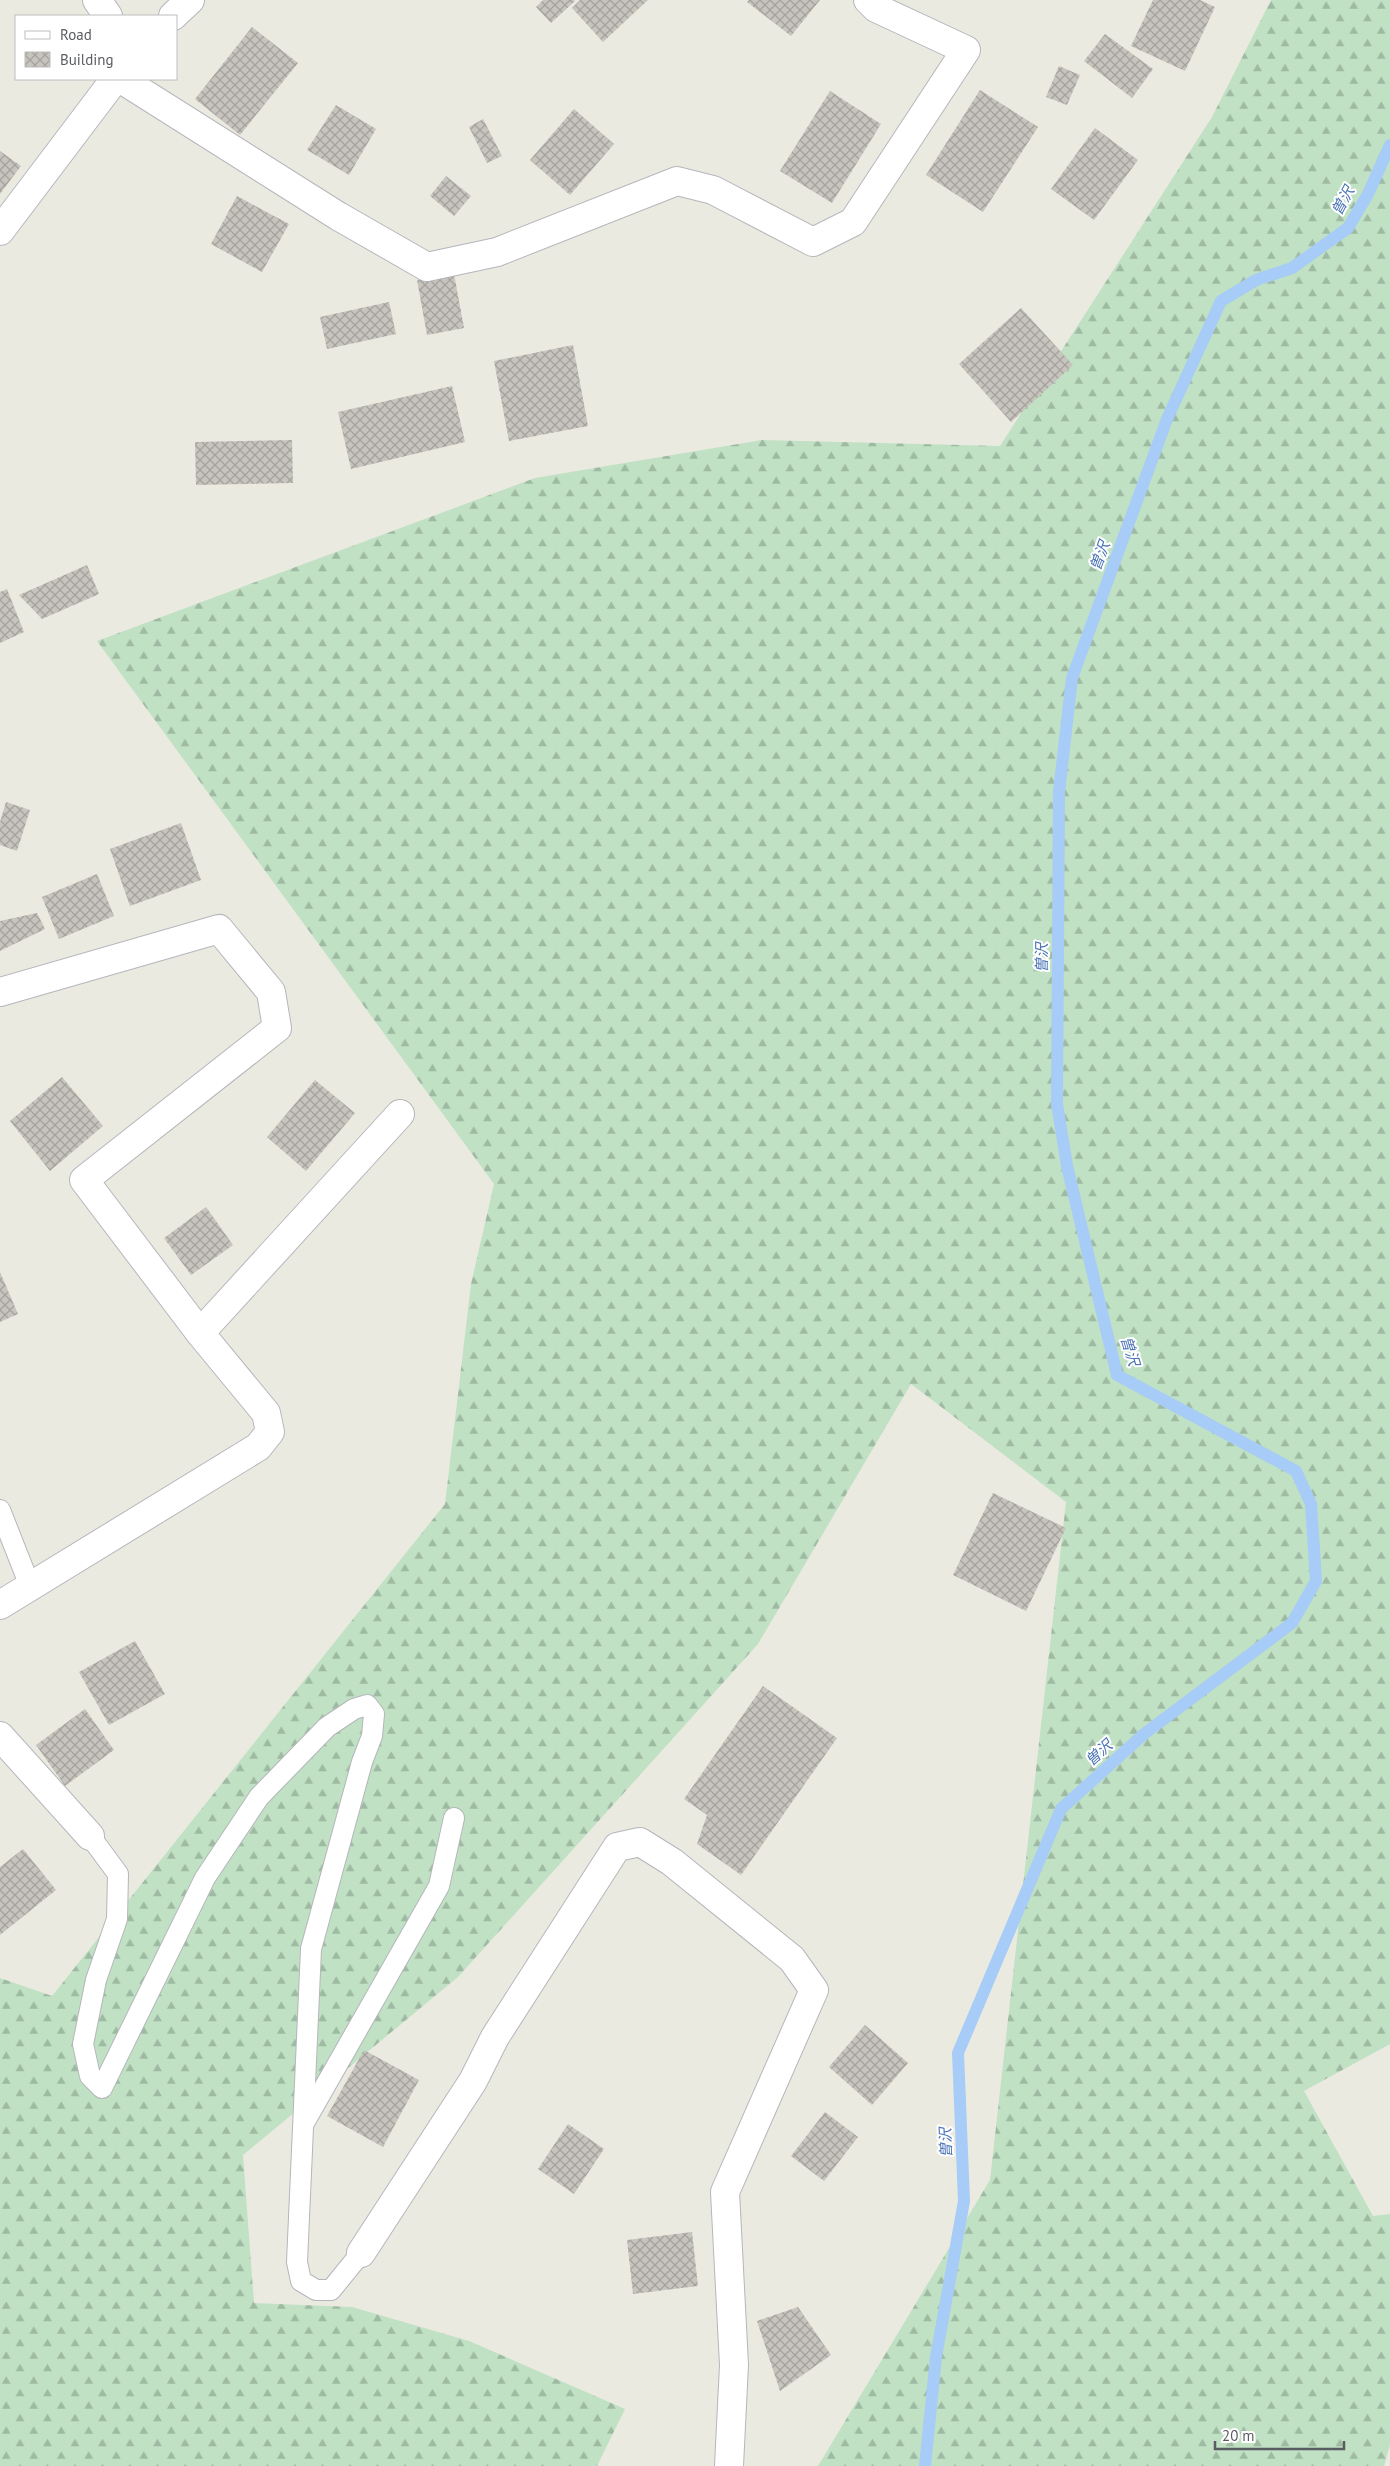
<svg xmlns="http://www.w3.org/2000/svg" width="1390" height="2466" viewBox="0 0 1390 2466" font-family="'PT Sans','Noto Sans JP',sans-serif">
  <style>
    .forest { fill: url(#forest-firs) }
    .lines { fill: none; stroke-linecap: round; stroke-linejoin: round }
    .stream { stroke: #a6ccf7; stroke-width: 12 }
    .building { fill: url(#building-cross-hatch) }
    .lane-casing { stroke: #b4b6bb; stroke-width: 22 }
    .street-casing { stroke: #b4b6bb; stroke-width: 30 }
    .lane { stroke: #fff; stroke-width: 20 }
    .street { stroke: #fff; stroke-width: 28 }
    .labels { text-anchor: middle; stroke-width: 4; stroke-linejoin: round; paint-order: stroke }
    .water-label { font-size: 15px; font-style: italic; fill: #4c75b7; stroke: #fff }
  </style>
  <defs>
    <pattern id="forest-firs" width="22" height="20" patternUnits="userSpaceOnUse" patternTransform="scale(1.25)"><rect width="22" height="20" fill="#c0e1c3"/><path d="M5 1l3.5 6h-7zM16 11l3.5 6h-7z" fill="#9fbaa2"/></pattern>
    <pattern id="building-cross-hatch" width="8" height="8" patternUnits="userSpaceOnUse" patternTransform="scale(1.25)"><rect width="8" height="8" fill="#c7c4be"/><path d="M0 0l8 8M0 8l8-8" fill="none" stroke="#a5a29e"/></pattern>
  </defs>
  <rect width="100%" height="100%" fill="#ebeae1"/>
  <polygon class="forest" points="1271,0 1390,0 1390,2044 1304,2091 1373,2216 1390,2214 1390,2445 1384,2466 818,2466 990,2180 1066,1502 911,1384 758,1644 458,1977 243,2155 254,2303 352,2307 469,2341 625,2409 597,2466 0,2466 0,1978 52,1996 445,1504 471,1284 494,1184 97,641 535,478 762,440 1000,446 1212,117"/>
  <g class="lines">
    <polyline class="stream" points="925,2466 936,2357 964,2201 958,2053 1061,1809 1144,1734 1292,1623 1316,1581 1311,1504 1296,1471 1117,1375 1067,1166 1057,1104 1059,792 1072,678 1167,419 1221,301 1256,280 1292,268 1348,228 1368,194 1390,145"/>
  </g>
  <g class="building">
    <polygon points="543,0 574,0 575,1 551,23 536,7"/>
    <polygon points="580,0 648,0 603,42 572,8"/>
    <polygon points="749,0 820,0 791,36 747,2"/>
    <polygon points="1153,0 1200,0 1215,7 1185,71 1131,46"/>
    <polygon points="252,27 298,63 240,135 195,99"/>
    <polygon points="1105,34 1153,69 1132,98 1084,61"/>
    <polygon points="1059,66 1080,75 1067,105 1046,97"/>
    <polygon points="980,90 1038,127 983,212 926,175"/>
    <polygon points="830,91 881,124 832,203 780,171"/>
    <polygon points="336,105 376,129 349,175 307,150"/>
    <polygon points="574,109 614,144 570,195 530,160"/>
    <polygon points="483,119 502,156 487,163 469,127"/>
    <polygon points="1095,128 1138,160 1094,220 1051,189"/>
    <polygon points="0,151 21,166 0,194"/>
    <polygon points="446,176 471,196 454,216 430,196"/>
    <polygon points="237,196 289,224 262,272 211,244"/>
    <polygon points="454,274 464,328 427,335 417,280"/>
    <polygon points="389,302 396,334 327,349 320,317"/>
    <polygon points="1021,308 1073,365 1011,422 959,364"/>
    <polygon points="573,345 588,426 509,441 494,361"/>
    <polygon points="452,386 465,442 351,469 338,412"/>
    <polygon points="292,440 293,483 196,485 195,442"/>
    <polygon points="87,565 99,594 42,619 19,595"/>
    <polygon points="7,589 24,632 0,643 0,592"/>
    <polygon points="6,802 30,810 17,851 0,845 0,822"/>
    <polygon points="181,823 201,880 130,906 110,849"/>
    <polygon points="97,874 114,916 59,939 42,897"/>
    <polygon points="37,913 45,929 0,951 0,921"/>
    <polygon points="62,1077 103,1126 50,1171 10,1121"/>
    <polygon points="315,1080 355,1113 306,1171 267,1137"/>
    <polygon points="206,1207 233,1245 191,1275 164,1238"/>
    <polygon points="0,1272 18,1314 0,1322"/>
    <polygon points="993,1493 1066,1528 1026,1611 953,1575"/>
    <polygon points="135,1641 165,1694 109,1725 79,1672"/>
    <polygon points="763,1686 837,1738 741,1875 697,1844 707,1815 684,1799"/>
    <polygon points="85,1709 114,1750 65,1786 36,1745"/>
    <polygon points="23,1849 56,1890 0,1935 0,1867"/>
    <polygon points="865,2025 908,2063 872,2105 829,2067"/>
    <polygon points="364,2050 419,2080 383,2147 327,2116"/>
    <polygon points="825,2112 858,2137 824,2181 791,2156"/>
    <polygon points="568,2124 604,2149 574,2194 538,2169"/>
    <polygon points="692,2232 698,2286 633,2294 627,2240"/>
    <polygon points="798,2307 831,2355 780,2391 757,2321"/>
  </g>
  <g class="lines">
    <g class="lane-casing">
      <g id="lane">
        <polyline points="0,1510 30,1586"/>
        <polyline points="90,1836 118,1874 117,1919 96,1980 83,2044 90,2076 102,2088 205,1878 259,1797 327,1727 354,1709 367,1705 374,1714 372,1736 362,1762 311,1949 297,2262 301,2281 316,2290 331,2290 361,2253"/>
        <polyline points="304,2123 439,1886 454,1818"/>
      </g>
    </g>
    <g class="street-casing">
      <g id="street">
        <polyline points="97,0 108,16"/>
        <polyline points="173,16 190,0"/>
        <polyline points="121,79 338,216 427,267 497,252 677,181 713,190 813,242 853,222 966,50 876,8 868,0"/>
        <polyline points="0,231 115,79"/>
        <polyline points="0,992 219,929 271,992 277,1028 84,1180 200,1333 266,1413 270,1432 258,1447 0,1605"/>
        <polyline points="200,1333 400,1114"/>
        <polyline points="0,1736 90,1836"/>
        <polyline points="361,2253 473,2081 495,2037 617,1847 640,1842 672,1862 792,1959 814,1990 725,2192 734,2365 729,2466"/>
      </g>
    </g>
    <use href="#lane" class="lane"/>
    <use href="#street" class="street"/>
  </g>
  <g class="labels">
    <g class="water-label">
      <text transform="translate(1343 201) rotate(-62)" y="5">曽沢</text>
      <text transform="translate(1100 556) rotate(-70)" y="5">曽沢</text>
      <text transform="translate(1042 958) rotate(-90)" y="5">曽沢</text>
      <text transform="translate(1130 1351) rotate(73)" y="5">曽沢</text>
      <text transform="translate(1099 1753) rotate(-42)" y="5">曽沢</text>
      <text transform="translate(946 2143) rotate(-92)" y="5">曽沢</text>
    </g>
  </g>
  <rect x="15" y="15" width="162" height="65" fill="#ffffff" stroke="#bdbec0"/>
  <rect x="25" y="31" width="25" height="8" fill="#ffffff" stroke="#bdbec0"/>
  <text x="60" y="40" font-size="15" fill="#5a5c61">Road</text>
  <rect x="25" y="52" width="25" height="15" fill="url(#building-cross-hatch)" stroke="#bdbec0"/>
  <text x="60" y="65" font-size="15" fill="#5a5c61">Building</text>
  <path d="M1215 2441v8h129v-8" fill="none" stroke="#5a5c61" stroke-width="2.5"/>
  <text x="1222" y="2441" font-size="15" fill="#5a5c61" stroke="#ffffff" stroke-width="4" paint-order="stroke">20 m</text>
</svg>
